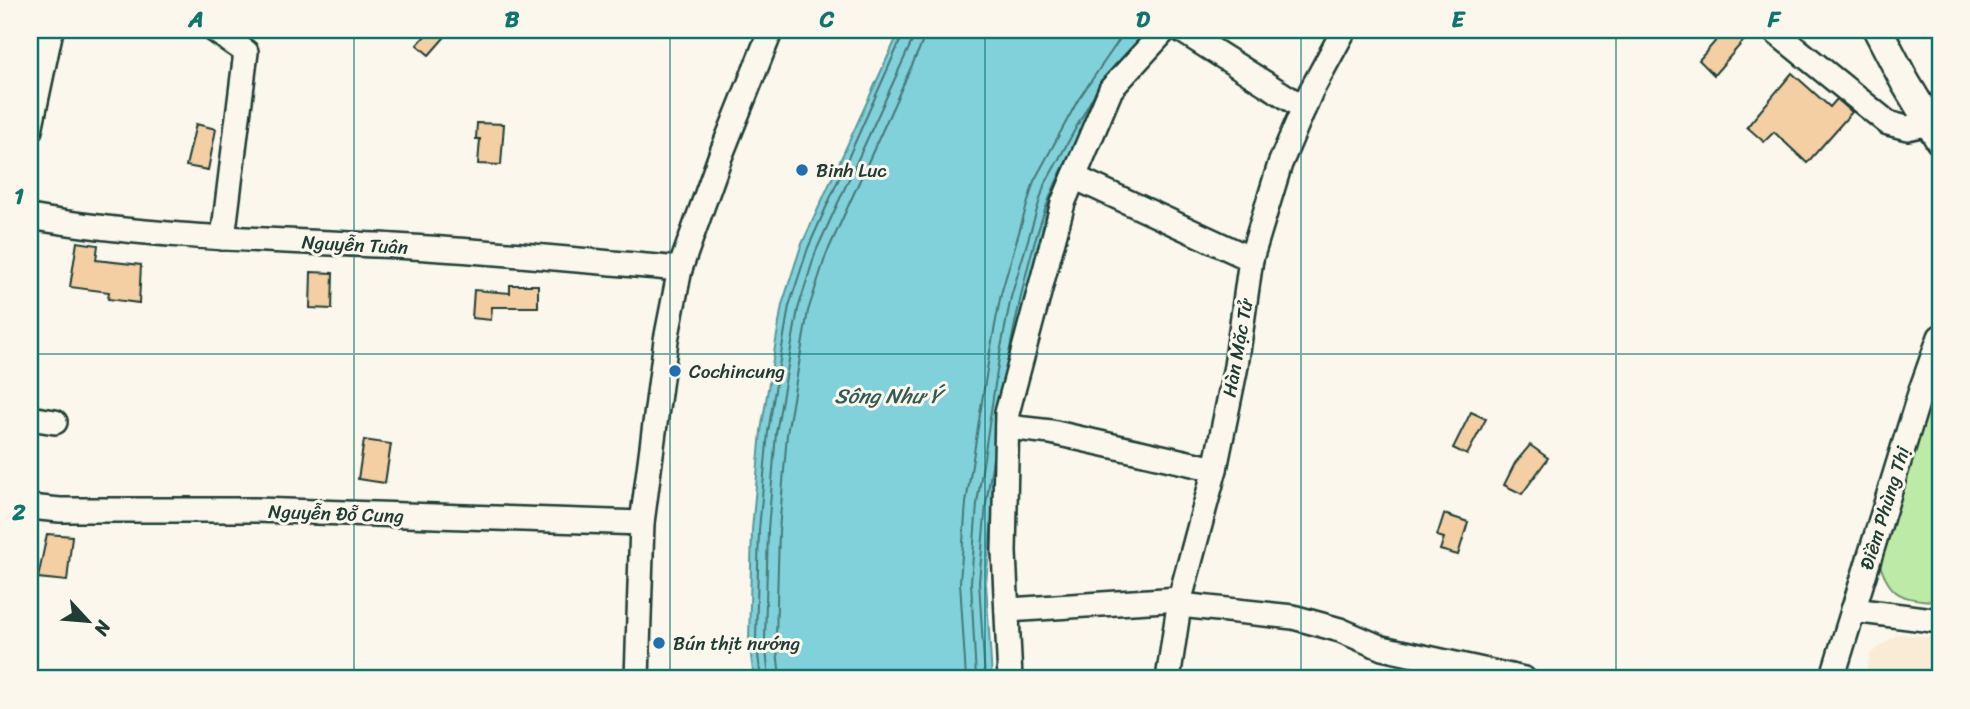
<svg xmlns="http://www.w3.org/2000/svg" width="1970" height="709" viewBox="0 0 1970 709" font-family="Sriracha,sans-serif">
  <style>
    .built { fill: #f9ebd6 }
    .green { fill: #beeaa7; stroke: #6e946e; stroke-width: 2 }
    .water { fill: #81d1db; stroke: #5a9698; stroke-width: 2 }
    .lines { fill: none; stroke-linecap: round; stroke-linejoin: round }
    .shore { stroke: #467877; stroke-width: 2 }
    .building { fill: #f3cfa3; stroke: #1f3d34; stroke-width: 2 }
    .minor-casing { stroke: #1f3d34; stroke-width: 28 }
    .major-casing { stroke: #1f3d34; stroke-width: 33 }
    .minor { stroke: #fbf7ec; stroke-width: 23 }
    .major { stroke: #fbf7ec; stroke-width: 28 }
    .grid { fill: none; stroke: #0f766e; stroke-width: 2; stroke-opacity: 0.55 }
    .poi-dot { fill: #1f6fb2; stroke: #fbf7ec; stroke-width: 2.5 }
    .labels { text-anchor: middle; stroke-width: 6; stroke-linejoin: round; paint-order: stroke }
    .poi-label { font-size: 19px; fill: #1f3d34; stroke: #fbf7ec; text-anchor: start }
    .street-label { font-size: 19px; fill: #1f3d34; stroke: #fbf7ec }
    .water-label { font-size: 21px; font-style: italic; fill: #335b55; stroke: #fbf7ec }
    .neatline { fill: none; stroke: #0f766e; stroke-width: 2.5 }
    .grid-label { font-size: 23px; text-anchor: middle; font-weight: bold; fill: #0f766e }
  </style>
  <rect width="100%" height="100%" fill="#fbf7ec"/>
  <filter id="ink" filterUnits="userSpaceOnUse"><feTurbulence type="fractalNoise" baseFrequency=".0143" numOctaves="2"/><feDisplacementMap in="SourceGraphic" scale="14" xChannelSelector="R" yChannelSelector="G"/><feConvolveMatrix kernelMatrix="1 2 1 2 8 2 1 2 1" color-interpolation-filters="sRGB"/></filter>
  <g filter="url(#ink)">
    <polygon class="built" points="1898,634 1940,638 1940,679 1864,679 1871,653"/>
    <path class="green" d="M1940 365V602C1906 598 1892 601 1880 565Z"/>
    <polygon class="water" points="900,30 1160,30 1100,114 1006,423 993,505 986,583 992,679 754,679 749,640 752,530 761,431 782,305 801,246"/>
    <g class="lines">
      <g class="shore">
        <path d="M1008 358C1021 294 1035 221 1065 164"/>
        <polyline points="761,679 756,639 759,530 768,432 789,306 808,248 905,30"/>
        <polyline points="769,679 765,639 768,530 776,433 798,309 816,251 913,39 914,30"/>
        <polyline points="780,679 776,639 779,531 787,434 808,311 826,255 922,43 925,30"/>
        <polyline points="966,679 960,582 966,503 989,357 1001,294 1034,181 1078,100 1126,30"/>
        <polyline points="976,679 971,582 977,504 999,358 1011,297 1044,186 1095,93"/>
        <polyline points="985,679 979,582 986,504 993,459"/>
      </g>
    </g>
    <g class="building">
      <polygon points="430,30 451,30 429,55 417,45"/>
      <polygon points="1725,30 1753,30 1714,75 1699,60"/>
      <polygon points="1792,73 1830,107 1837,99 1852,112 1807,163 1774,132 1764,142 1747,127"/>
      <polygon points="477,123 504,124 501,165 478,164 480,139 476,139"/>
      <polygon points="196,124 216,129 208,170 186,166"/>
      <polygon points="77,242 98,245 96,260 141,265 139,303 108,299 109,292 70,287"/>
      <polygon points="311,272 333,273 332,309 310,308"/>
      <polygon points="510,285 538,285 538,307 492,307 491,320 472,318 474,290 510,293"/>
      <polygon points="1471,412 1486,419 1467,455 1453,448"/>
      <polygon points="364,440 391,444 385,483 358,479"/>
      <polygon points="1530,445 1548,458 1522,494 1504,485 1515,463"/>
      <polygon points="1444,514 1468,522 1458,555 1440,550 1444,538 1437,536"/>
      <polygon points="47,534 72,536 67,581 38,578"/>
    </g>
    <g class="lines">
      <g class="minor-casing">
        <g id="minor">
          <polyline points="214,30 246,52 223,238"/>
          <polyline points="1181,30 1304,108"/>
          <polyline points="1773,30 1888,123 1907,128 1930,123"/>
          <polyline points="30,130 51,30"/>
          <polyline points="1074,177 1251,259"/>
          <path d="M30 217C150 238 273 240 395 246 490 251 585 261 680 269"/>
          <polyline points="30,418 55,422"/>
          <polyline points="1007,427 1051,432 1215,469"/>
          <polyline points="30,507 60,510 256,510 642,523"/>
          <polyline points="1180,605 1293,617 1340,630 1382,648 1524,679"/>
          <polyline points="1007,610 1180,599"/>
          <polyline points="1853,610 1940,621"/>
          <polyline points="637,679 642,523 666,340 680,269 720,157 771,30"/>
          <polyline points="1010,679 1004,552 1007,413 1063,203 1111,89 1165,30"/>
          <polyline points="1168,679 1180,599 1215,469 1236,366 1251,259 1280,164 1311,91 1344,30"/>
          <polyline points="1832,679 1921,390 1940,337"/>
        </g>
      </g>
      <g class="major-casing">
        <polyline id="major" points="1878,30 1905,82 1940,140"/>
      </g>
      <use href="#minor" class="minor"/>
      <use href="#major" class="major"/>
    </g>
  </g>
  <path class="grid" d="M354 30V679M670 30V679M985 30V679M1301 30V679M1616 30V679M30 354H1940"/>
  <g class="poi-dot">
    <circle cx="802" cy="170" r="7"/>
    <circle cx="675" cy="371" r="7"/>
    <circle cx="659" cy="643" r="7"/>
  </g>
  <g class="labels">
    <g class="poi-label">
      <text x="816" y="177">Binh Luc</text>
      <text x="689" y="378">Cochincung</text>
      <text x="673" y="650">Bún thịt nướng</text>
    </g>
    <g class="street-label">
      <text transform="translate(355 244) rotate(3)" y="7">Nguyễn Tuân</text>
      <text transform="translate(1237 348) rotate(-80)" y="7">Hàn Mặc Tử</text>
      <text transform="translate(1884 508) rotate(-73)" y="7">Điềm Phùng Thị</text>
      <text transform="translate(336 513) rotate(2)" y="7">Nguyễn Đỗ Cung</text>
    </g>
    <g class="water-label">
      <text x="888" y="403">Sông Như Ý</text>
    </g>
  </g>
  <rect width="1970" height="709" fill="none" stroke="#fbf7ec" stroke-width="77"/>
  <g transform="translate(88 621) rotate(116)" stroke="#fbf7ec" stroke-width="5" paint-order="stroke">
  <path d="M0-5L12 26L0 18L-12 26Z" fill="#1f3d34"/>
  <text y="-10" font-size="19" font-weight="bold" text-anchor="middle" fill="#1f3d34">N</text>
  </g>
  <rect x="38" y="38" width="1894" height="632" class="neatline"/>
  <g class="grid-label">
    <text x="196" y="27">A</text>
    <text x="512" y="27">B</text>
    <text x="827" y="27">C</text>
    <text x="1143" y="27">D</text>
    <text x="1458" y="27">E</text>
    <text x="1774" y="27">F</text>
    <text x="19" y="204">1</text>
    <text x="19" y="520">2</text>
  </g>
</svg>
